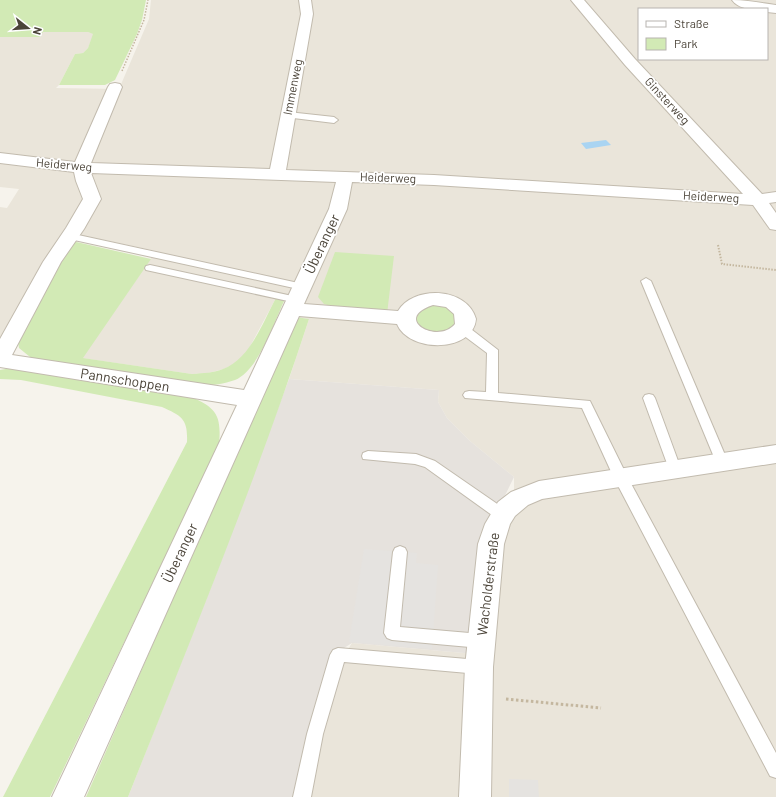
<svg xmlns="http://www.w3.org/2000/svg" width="776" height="797" viewBox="0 0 776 797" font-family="Barlow,sans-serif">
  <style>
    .residential { fill: #eae5da; fill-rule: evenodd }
    .industrial { fill: #e6e2dd }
    .green { fill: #d2eab5 }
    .parking { fill: #e5e3e0 }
    .water { fill: #a9d4f2 }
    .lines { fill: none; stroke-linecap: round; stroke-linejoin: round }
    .service-casing { stroke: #c2bbae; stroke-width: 2 }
    .minor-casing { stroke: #c2bbae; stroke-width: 2 }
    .path-far2 { stroke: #c4b79f; stroke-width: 1.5; stroke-dasharray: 1.5 1.5; stroke-linecap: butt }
    .path-far1 { stroke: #c4b79f; stroke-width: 2; stroke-dasharray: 1.5 1.5; stroke-linecap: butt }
    .path { stroke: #c4b79f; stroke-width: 3; stroke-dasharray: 2.5 2.5; stroke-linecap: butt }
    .service { fill: #fff; fill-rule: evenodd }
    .minor { fill: #fff; fill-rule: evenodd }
    .labels { text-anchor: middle; stroke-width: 3.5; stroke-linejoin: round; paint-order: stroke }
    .far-street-label { font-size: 12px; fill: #4b4439; stroke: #fff }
    .street-label { font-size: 14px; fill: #4b4439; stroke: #fff }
  </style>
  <rect width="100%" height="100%" fill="#f6f3ec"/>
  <path class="residential" d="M151 0H776V797H305L338 665 352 643 475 654 495 544 514 506V477L470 441 447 418 438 402 439 390 289 379 309 319 296 317 285 299 276 298 246 354 236 363 224 369 208 373 192 374 82 358 156 251 66 232 0 344V207L7 208 19 189 0 187V37H39L42 32H88L94 34 88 48 83 53 75 54 59 85 56 88 119 89 149 19ZM639 9H767V59H639Z"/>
  <polygon class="industrial" points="289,379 439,390 438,402 447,418 470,441 514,477 490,526 475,654 352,643 336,653 296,797 128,797 217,572"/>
  <g class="green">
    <polygon points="0,0 146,0 142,20 137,34 115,80 105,85 59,85 75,54 83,53 88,48 93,34 88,32 43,32 40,37 0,37"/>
    <path d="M72 241 151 259 83 358 192 374C203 373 214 373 223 369 250 359 263 322 276 298L285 299C274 322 259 370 235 380 224 384 213 385 201 386L35 361 19 348 17 336Z"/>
    <polygon points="335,252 394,256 387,314 335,307 324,304 318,297"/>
    <polygon points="437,304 454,309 457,327 434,334 418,328 415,312 420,308"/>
    <path d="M296 317 309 319C256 481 191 639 128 797H86Z"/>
    <path d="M11 368 187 395C215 407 222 413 219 444L50 797H3L187 442C188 419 182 416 162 407L21 380 0 379V370Z"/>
  </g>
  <g class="parking">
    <polygon points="364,549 417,553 416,563 438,565 432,649 349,642"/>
    <polygon points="509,779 538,780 539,797 509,797"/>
  </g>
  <polygon class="water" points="606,140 611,145 586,149 581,143"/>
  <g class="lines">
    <g class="service-casing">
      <g id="service">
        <polygon points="288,112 334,117 338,120 334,123 285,117 284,115 285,113"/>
        <polygon points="69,233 303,284 308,287 303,290 65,238 64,236"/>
        <polygon points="150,265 297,297 302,300 297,303 146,270 145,268 146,266"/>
        <polygon points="646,278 651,281 728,462 727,465 722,467 717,465 716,462 641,281"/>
        <polygon points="463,325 467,326 498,350 498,393 590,401 628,478 776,753 776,778 770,776 614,478 582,408 465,398 463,395 465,392 469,391 486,392 487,353 459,332 457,329 459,326"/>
        <polygon points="649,394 653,395 655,398 681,469 680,472 675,474 670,472 669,469 643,398 645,395"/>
        <polygon points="368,451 416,454 435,461 506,510 508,514 506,518 501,519 496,518 425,467 415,464 363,459 362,456 363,453"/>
        <polygon points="400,546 405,548 407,552 400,627 481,634 486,636 489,641 486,646 481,648 392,640 387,638 384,633 393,552 395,548"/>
        <polygon points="338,648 479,660 484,662 487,667 484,672 479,674 344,662 323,734 311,797 293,797 307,734 330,655 333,650"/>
      </g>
    </g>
    <g class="minor-casing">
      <g id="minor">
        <path d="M299 0H311L313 14 286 170 434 175 743 194 625 65 571 0H584L635 59 762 194 776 192V202L769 203 776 213V230L770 229 753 205 434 185 352 182 347 209 304 304 398 311C414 285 467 287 476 319 473 353 409 353 397 324L299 316 84 797H52L237 405 0 367V339L43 262 66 228 83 199 76 181 74 172 0 163V153L75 162 108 87 110 84 115 83 120 84 122 87 91 163 270 169 301 14ZM91 173 336 182 329 209 244 390 12 355 61 262 84 229 101 199ZM433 305 446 307 454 314 455 324C438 345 391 319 433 305Z"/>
        <path d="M732 0C747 0 761 3 776 5V13L767 12V9C755 9 740 11 732 0Z"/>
        <polygon points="776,445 776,463 542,499 528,505 515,516 510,524 504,544 493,667 491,797 459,797 465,667 478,544 485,524 498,502 511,492 539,481"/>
      </g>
    </g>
    <polyline class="path-far2" points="122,71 144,20 148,0"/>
    <polyline class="path-far1" points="718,245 722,264 776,270"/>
    <polyline class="path" points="506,699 601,708"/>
    <use href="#service" class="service"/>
    <use href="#minor" class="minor"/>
  </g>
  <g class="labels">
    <g class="far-street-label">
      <text transform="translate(293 87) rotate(-79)" y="4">Immenweg</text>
      <text transform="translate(667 101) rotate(47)" y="4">Ginsterweg</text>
      <text transform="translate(64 165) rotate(5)" y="4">Heiderweg</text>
      <text transform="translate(388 178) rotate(2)" y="4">Heiderweg</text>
      <text transform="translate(711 197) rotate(3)" y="4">Heiderweg</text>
    </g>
    <g class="street-label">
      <text transform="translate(322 244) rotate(-65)" y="5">Überanger</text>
      <text transform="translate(125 380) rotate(9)" y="5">Pannschoppen</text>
      <text transform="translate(180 553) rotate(-65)" y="5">Überanger</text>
      <text transform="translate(488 584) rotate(-83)" y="5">Wacholderstraße</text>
    </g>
  </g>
  <rect x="638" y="8" width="130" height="52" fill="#ffffff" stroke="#b7b4b0"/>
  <rect x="646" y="21" width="20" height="6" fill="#ffffff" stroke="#b7b4b0"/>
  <text x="674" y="28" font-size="12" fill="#4b4439">Straße</text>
  <rect x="646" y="38" width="20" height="12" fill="#d2eab5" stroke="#b7b4b0"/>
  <text x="674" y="48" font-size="12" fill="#4b4439">Park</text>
  <g transform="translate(28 28) rotate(107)" stroke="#ffffff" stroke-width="3" paint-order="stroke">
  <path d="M0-3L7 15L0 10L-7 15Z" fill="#4b4439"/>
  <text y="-6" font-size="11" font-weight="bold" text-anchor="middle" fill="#4b4439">N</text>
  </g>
</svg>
